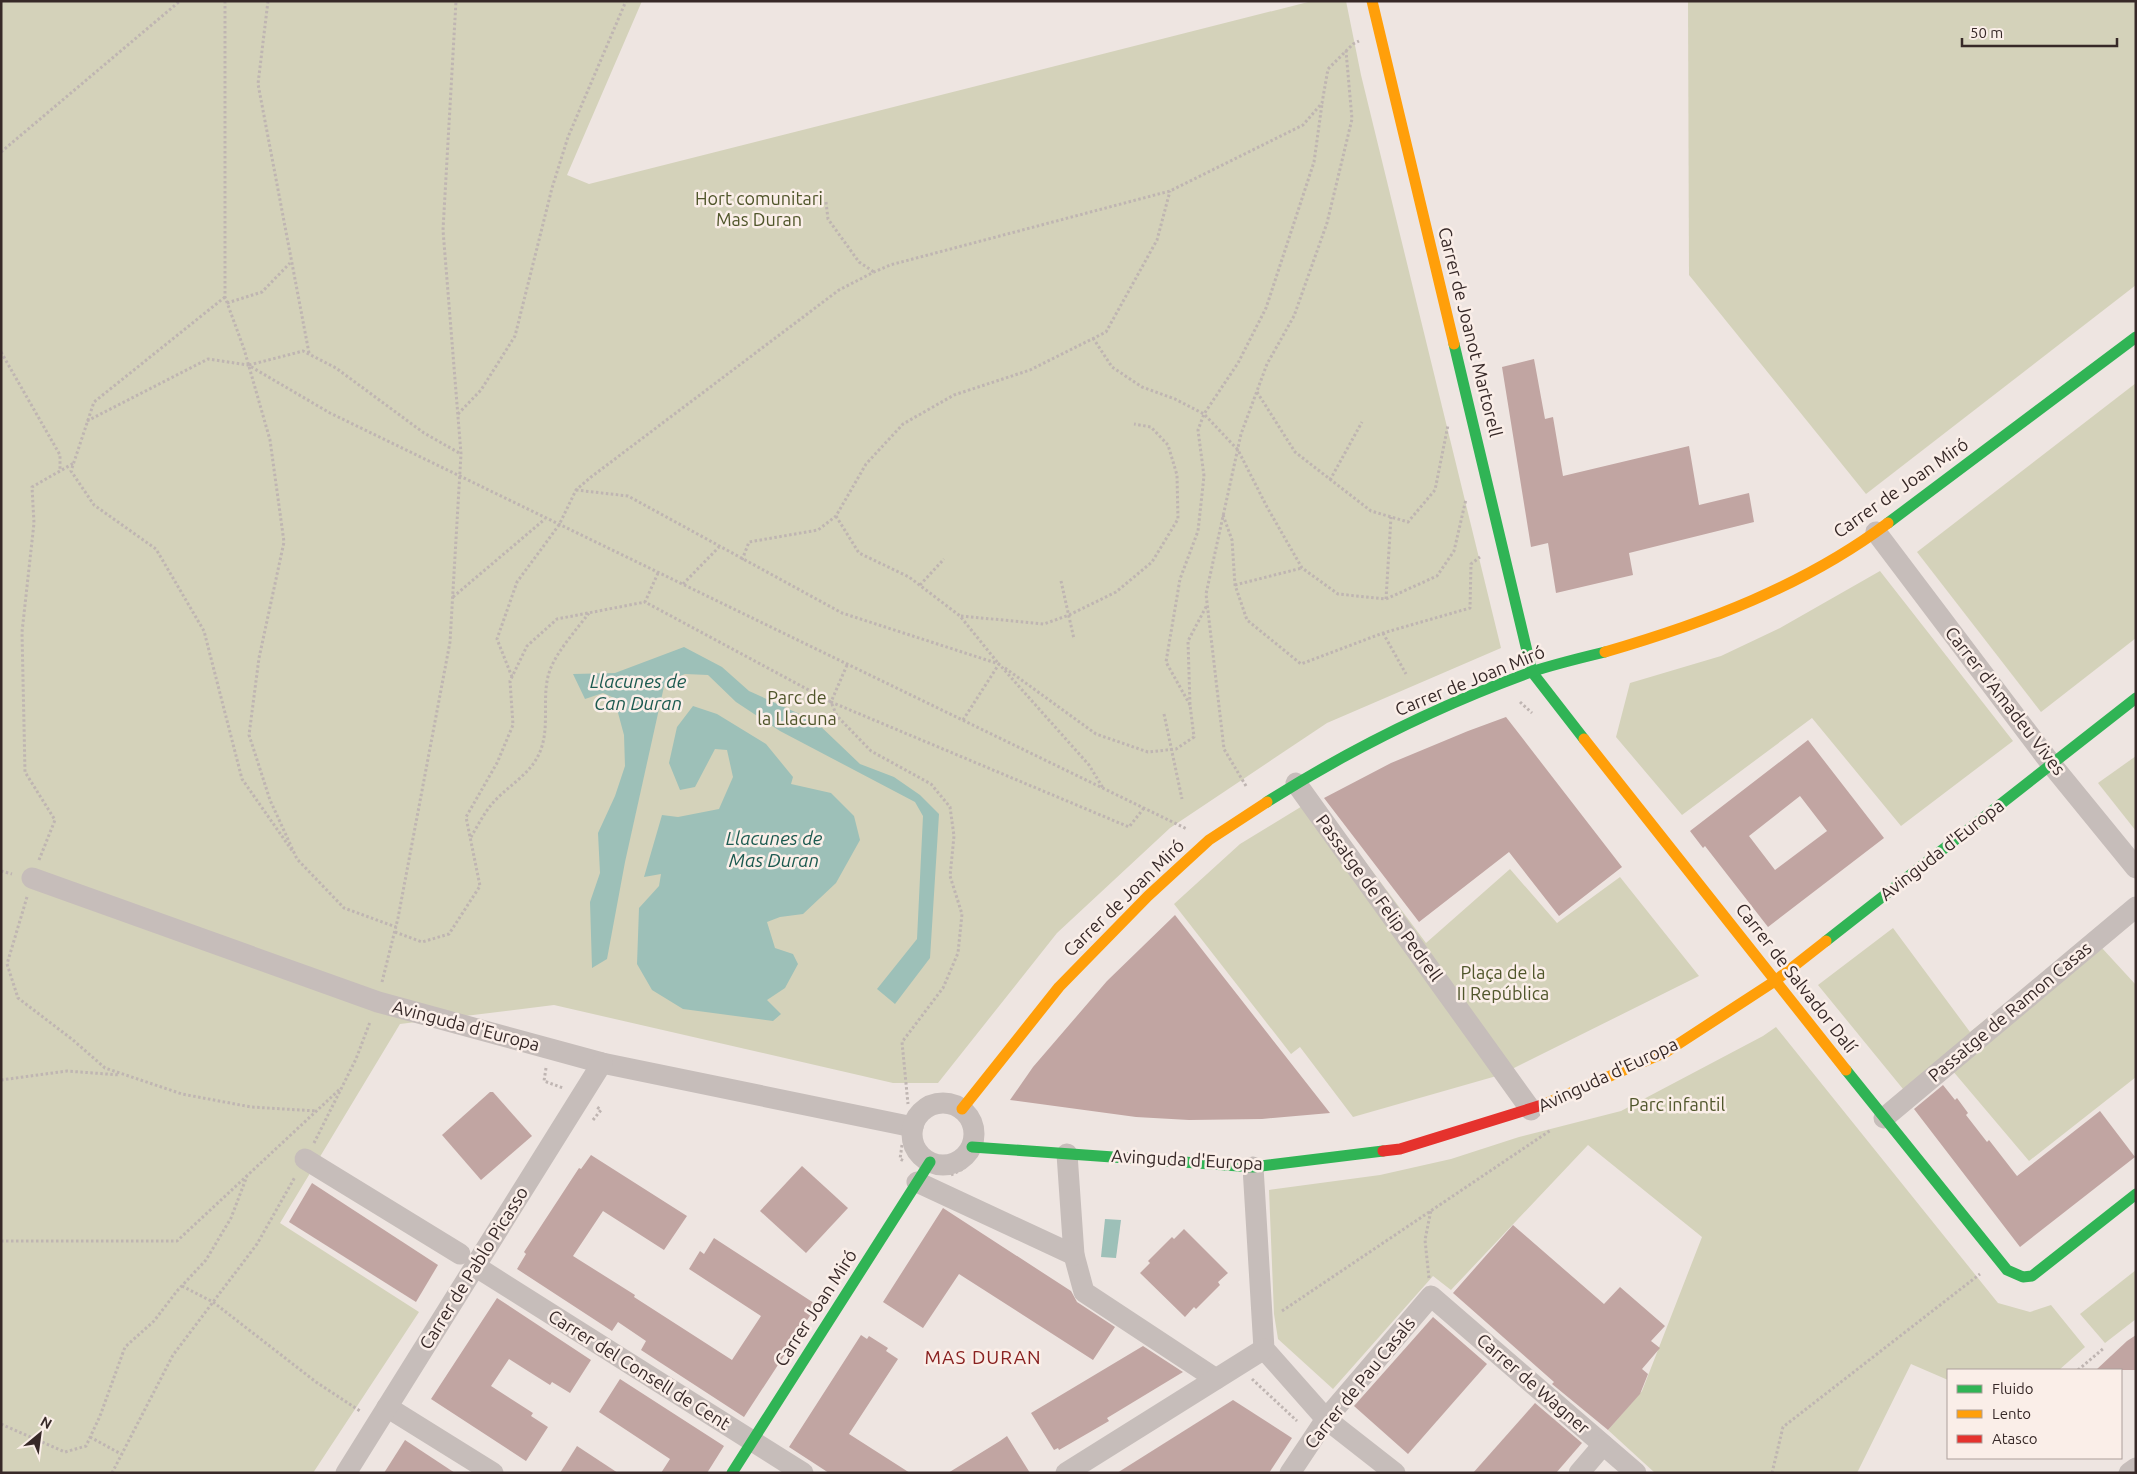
<svg xmlns="http://www.w3.org/2000/svg" width="2137" height="1474" viewBox="0 0 2137 1474" font-family="Ubuntu,sans-serif">
  <style>
    .green { fill: #d4d2ba }
    .water { fill: #9dc0b8 }
    .building { fill: #c1a5a2; fill-rule: evenodd }
    .lines { fill: none; stroke-linecap: round; stroke-linejoin: round }
    .path { stroke: #bfb5b2; stroke-width: 3; stroke-dasharray: 2.5 2.5; stroke-linecap: butt }
    .street { stroke: #c6bdba; stroke-width: 21 }
    .fast { stroke: #30b455; stroke-width: 11 }
    .slow { stroke: #ff9f0a; stroke-width: 11 }
    .jam { stroke: #e5322d; stroke-width: 11 }
    .labels { text-anchor: middle; stroke-width: 5; stroke-linejoin: round; paint-order: stroke }
    .park-label { font-size: 18px; fill: #50562b; stroke: #faeee8 }
    .street-label { font-size: 18px; fill: #372928; stroke: #faeee8 }
    .water-label { font-size: 19px; font-style: italic; fill: #1c5a50; stroke: #faeee8 }
    .neighbourhood-label { font-size: 19px; letter-spacing: 1px; fill: #88201f; stroke: #faeee8 }
  </style>
  <rect width="100%" height="100%" fill="#eee5e1"/>
  <g class="green">
    <polygon points="1,1 642,1 567,175 589,184 1312,1 1346,1 1361,75 1501,648 1327,723 1170,828 1057,933 938,1083 893,1083 554,1005 400,1024 280,1223 419,1312 313,1473 1,1473"/>
    <polygon points="1688,1 2136,1 2136,285 1866,494 1689,275"/>
    <polygon points="2136,383 2136,638 2041,712 1917,552"/>
    <polygon points="1880,571 2013,741 1901,826 1812,718 1682,815 1616,737 1630,683 1721,656 1780,628"/>
    <polygon points="2136,756 2136,831 2098,783"/>
    <polygon points="1317,797 1426,943 1510,869 1557,923 1620,877 1699,976 1500,1075 1353,1117 1300,1047 1291,1054 1174,904 1240,844"/>
    <polygon points="1893,928 1970,1032 2090,935 2136,985 2136,1077 2029,1161 1952,1070 1912,1100 1818,985"/>
    <polygon points="1776,1027 1998,1303 2030,1312 2051,1305 2085,1347 2059,1370 1948,1370 1948,1380 1911,1364 1857,1473 1655,1473 1608,1430 1642,1391 1702,1237 1588,1145 1451,1290 1433,1276 1333,1389 1278,1339 1274,1314 1269,1190 1380,1175 1451,1159 1519,1137 1621,1111 1763,1036"/>
    <polygon points="2136,1270 2136,1319 2105,1343 2080,1314"/>
  </g>
  <g class="water">
    <polygon points="684,647 722,667 749,691 815,721 860,764 894,777 920,795 939,814 930,958 895,1004 877,989 917,939 923,816 915,802 780,731 736,702 708,675 685,674 665,682 625,862 607,959 592,968 590,902 600,873 598,833 615,796 625,766 624,735 614,698 603,693 585,699 573,674 615,673"/>
    <polygon points="693,706 717,714 766,744 793,777 791,784 831,793 854,816 860,840 836,883 803,914 780,917 767,922 775,948 793,954 798,964 785,988 767,1000 781,1014 773,1021 683,1009 652,990 637,964 639,908 659,886 661,874 644,877 662,815 678,817 719,809 733,777 727,750 715,749 695,787 680,790 669,763 677,727"/>
    <polygon points="1105,1219 1121,1220 1116,1258 1101,1257"/>
  </g>
  <g class="building">
    <polygon points="1534,359 1545,419 1553,417 1563,476 1689,446 1699,505 1749,493 1754,522 1629,553 1633,575 1556,593 1548,543 1531,547 1502,367"/>
    <polygon points="1506,717 1622,867 1559,916 1509,852 1419,922 1324,798 1391,763 1468,731"/>
    <path d="M1808 740 1884 838 1768 927 1705 846 1703 848 1690 831ZM1800 796 1827 831 1775 870 1749 836Z"/>
    <polygon points="1175,915 1225,979 1330,1113 1262,1119 1189,1120 1136,1117 1010,1100 1033,1067 1107,981"/>
    <polygon points="1943,1085 1955,1100 1957,1098 1968,1113 1966,1115 1987,1142 1989,1140 2017,1176 2100,1111 2135,1157 2020,1247 1914,1109"/>
    <polygon points="490,1092 493,1092 532,1136 481,1180 442,1135"/>
    <polygon points="591,1155 687,1216 664,1250 603,1211 573,1256 635,1295 634,1297 732,1360 761,1316 689,1269 700,1251 704,1254 714,1238 817,1305 744,1417 641,1350 646,1341 618,1322 612,1331 517,1269 526,1254 524,1252 579,1168 581,1169"/>
    <polygon points="802,1166 848,1208 806,1253 760,1211"/>
    <polygon points="312,1183 438,1265 416,1302 289,1222"/>
    <polygon points="943,1208 1071,1291 1077,1302 1115,1327 1093,1360 959,1274 923,1328 883,1302"/>
    <polygon points="1513,1225 1604,1304 1620,1287 1665,1326 1651,1341 1660,1348 1642,1369 1648,1374 1640,1394 1608,1430 1552,1384 1554,1382 1453,1293"/>
    <polygon points="1184,1229 1228,1273 1218,1282 1220,1285 1196,1309 1194,1307 1185,1317 1140,1273 1150,1263 1148,1261 1172,1237 1174,1239"/>
    <polygon points="497,1298 591,1360 570,1393 552,1382 550,1385 509,1359 491,1386 533,1413 531,1416 548,1427 526,1461 431,1399"/>
    <polygon points="1433,1317 1487,1364 1408,1454 1354,1406"/>
    <polygon points="861,1335 867,1339 869,1336 888,1348 886,1351 898,1359 849,1434 910,1473 829,1473 789,1447"/>
    <polygon points="2136,1335 2136,1370 2096,1370 2127,1341"/>
    <polygon points="1143,1346 1183,1372 1107,1418 1109,1421 1059,1450 1058,1448 1054,1450 1031,1413"/>
    <polygon points="620,1379 724,1446 707,1473 661,1473 670,1459 599,1412"/>
    <polygon points="1233,1400 1292,1438 1269,1473 1117,1473"/>
    <polygon points="1535,1403 1582,1443 1556,1473 1473,1473"/>
    <polygon points="1007,1436 1030,1473 948,1473 1000,1441"/>
    <polygon points="405,1440 455,1473 384,1473"/>
    <polygon points="577,1446 618,1473 560,1473"/>
  </g>
  <g class="lines">
    <g class="path">
      <polyline points="225,1 225,297 244,349 270,440 284,542 259,658 249,735 270,800 297,859 344,908 396,927"/>
      <polyline points="268,1 258,84 309,353"/>
      <polyline points="1,152 180,1"/>
      <polyline points="826,202 828,219 859,262 874,272"/>
      <polyline points="225,297 94,402 71,471 94,505 156,549 204,631 242,779 293,852"/>
      <polyline points="227,303 262,292 290,263"/>
      <polyline points="1093,338 1112,367 1142,387 1175,399 1204,414 1238,450 1267,507 1302,568 1338,594 1386,599 1437,576 1454,551 1466,499"/>
      <polyline points="1,352 60,455 60,471"/>
      <polyline points="249,365 303,351 336,368 424,433 461,454"/>
      <polyline points="1257,392 1295,452 1371,511 1408,522 1435,490 1448,425"/>
      <polyline points="458,414 481,390 515,336 552,188 568,137 626,1"/>
      <polyline points="87,421 208,359 248,365 330,413 1187,829"/>
      <polyline points="1330,480 1362,422"/>
      <polyline points="576,490 628,496 842,613 999,664 1089,765 1103,788"/>
      <polyline points="1223,515 1232,540 1235,585 1247,620 1301,664 1383,633 1470,608 1471,564 1480,557"/>
      <polyline points="836,516 859,553 909,577 960,616 998,663"/>
      <polyline points="742,560 749,542 818,530 836,516 866,464 903,424 954,395 1030,370 1106,332 1157,240 1170,191"/>
      <polyline points="658,573 645,602 831,702 837,716 871,751 931,784 950,807 954,836 950,876 962,914 958,953 943,988 902,1042 908,1104"/>
      <polyline points="1061,581 1074,639"/>
      <polyline points="683,584 719,547"/>
      <polyline points="920,585 944,559"/>
      <polyline points="1235,585 1302,568"/>
      <polyline points="453,597 545,519"/>
      <polyline points="1386,599 1391,517"/>
      <polyline points="961,616 1044,624 1069,615 1116,592 1152,562 1178,519 1177,475 1168,445 1151,427 1134,424"/>
      <polyline points="1383,633 1406,674"/>
      <polyline points="847,665 831,702 1129,827 1144,808"/>
      <polyline points="1005,668 1096,734 1148,752 1176,749 1194,737 1190,705 1188,641 1207,605"/>
      <polyline points="512,677 497,639 517,582 559,525 576,490 591,477 839,290 874,272 890,265 1170,191 1303,125 1322,103 1328,69 1353,44 1359,41"/>
      <polyline points="1520,702 1532,713"/>
      <polyline points="1190,705 1166,662 1180,579 1198,531 1204,476 1198,430 1204,414 1238,363 1266,308 1314,162 1322,104"/>
      <polyline points="1164,714 1182,799"/>
      <polyline points="963,720 999,664"/>
      <polyline points="1246,786 1224,749 1206,594 1241,434 1267,364 1294,316 1327,223 1352,119 1346,51"/>
      <path d="M471 837C477 827 483 815 491 805 505 788 528 776 538 756 552 729 540 697 550 670 557 651 577 629 589 613"/>
      <polyline points="39,860 55,820 25,772 22,632 34,523 32,487 74,463"/>
      <polyline points="1,871 12,874"/>
      <polyline points="27,897 7,964 18,998 73,1040 105,1068 182,1094 251,1107 317,1111"/>
      <polyline points="395,932 422,942 449,934 480,886 466,817 497,763 513,725 510,681 527,646 557,619 645,602"/>
      <polyline points="382,982 398,918 450,642 461,454 443,230 456,1"/>
      <polyline points="546,1068 544,1081 563,1088"/>
      <polyline points="1,1080 67,1071 120,1075"/>
      <polyline points="917,1106 922,1105 943,1094"/>
      <polyline points="593,1120 601,1110 597,1107"/>
      <polyline points="314,1143 356,1059 370,1022"/>
      <polyline points="902,1145 900,1159 904,1161"/>
      <polyline points="951,1175 963,1169"/>
      <polyline points="1,1241 177,1241 340,1089"/>
      <polyline points="1429,1278 1425,1240 1431,1210"/>
      <polyline points="182,1286 213,1302 316,1382 360,1411"/>
      <polyline points="1282,1311 1551,1130"/>
      <polyline points="2078,1370 2104,1348"/>
      <polyline points="1252,1379 1297,1421"/>
      <polyline points="1,1424 65,1452 86,1446 100,1416 125,1347 154,1321 177,1291 206,1260 231,1218 247,1176"/>
      <polyline points="90,1437 121,1454"/>
      <polyline points="112,1473 173,1355 257,1244 295,1177"/>
      <polyline points="1772,1473 1783,1427 1980,1274"/>
    </g>
    <g class="street">
      <polyline points="1876,532 2052,765 2136,868"/>
      <polyline points="1296,783 1531,1110"/>
      <polyline points="32,878 378,1002 602,1063 913,1127"/>
      <circle cx="943" cy="1134" r="31"/>
      <polyline points="1884,1118 2136,907"/>
      <polyline points="1067,1154 1074,1255 1084,1292 1216,1379"/>
      <polyline points="305,1159 460,1254"/>
      <polyline points="1253,1167 1264,1349 1326,1419 1395,1473"/>
      <polyline points="917,1182 1074,1255"/>
      <polyline points="475,1266 803,1473"/>
      <polyline points="387,1407 493,1473"/>
      <polyline points="346,1473 602,1063"/>
      <polyline points="1066,1473 1264,1349"/>
      <polyline points="1290,1473 1326,1419 1431,1296 1636,1473"/>
      <polyline points="1579,1473 1603,1445"/>
      <polyline points="2129,1473 2136,1468"/>
    </g>
    <g class="fast">
      <polyline points="1454,344 1532,672 1584,739"/>
      <polyline points="1888,523 2136,337"/>
      <path d="M1267 802C1349 750 1440 705 1531 672 1555 664 1580 658 1605 652"/>
      <polyline points="1826,941 2136,698"/>
      <polyline points="1846,1070 2007,1270 2023,1277 2032,1276 2136,1194"/>
      <polyline points="972,1147 1253,1167 1383,1151"/>
      <polyline points="732,1473 930,1162"/>
    </g>
    <g class="slow">
      <polyline points="1372,1 1454,344"/>
      <path d="M1605 652C1705 623 1804 586 1888 523"/>
      <polyline points="1584,739 1846,1070"/>
      <polyline points="1545,1104 1666,1052 1775,981 1826,941"/>
      <polyline points="962,1109 1059,987 1148,896 1209,840 1267,802"/>
    </g>
    <polyline class="jam" points="1383,1151 1400,1149 1545,1104"/>
  </g>
  <g class="labels">
    <g class="park-label">
      <text x="759" y="205">Hort comunitari<tspan x="759" dy="21">Mas Duran</tspan></text>
      <text x="797" y="704">Parc de<tspan x="797" dy="21">la Llacuna</tspan></text>
      <text x="1503" y="979">Plaça de la<tspan x="1503" dy="21">II República</tspan></text>
      <text x="1677" y="1111">Parc infantil</text>
    </g>
    <g class="street-label">
      <text transform="translate(1470 332) rotate(76)" y="6">Carrer de Joanot Martorell</text>
      <text transform="translate(1901 488) rotate(-35)" y="6">Carrer de Joan Miró</text>
      <text transform="translate(1470 681) rotate(-22)" y="6">Carrer de Joan Miró</text>
      <text transform="translate(2005 701) rotate(52)" y="6">Carrer d'Amadeu Vives</text>
      <text transform="translate(1942 850) rotate(-38)" y="6">Avinguda d'Europa</text>
      <text transform="translate(1124 898) rotate(-44)" y="6">Carrer de Joan Miró</text>
      <text transform="translate(1379 898) rotate(54)" y="6">Passatge de Felip Pedrell</text>
      <text transform="translate(1796 978) rotate(52)" y="6">Carrer de Salvador Dalí</text>
      <text transform="translate(2010 1012) rotate(-40)" y="6">Passatge de Ramon Casas</text>
      <text transform="translate(466 1026) rotate(15)" y="6">Avinguda d'Europa</text>
      <text transform="translate(1608 1075) rotate(-25)" y="6">Avinguda d'Europa</text>
      <text transform="translate(1187 1160) rotate(3)" y="6">Avinguda d'Europa</text>
      <text transform="translate(474 1268) rotate(-58)" y="6">Carrer de Pablo Picasso</text>
      <text transform="translate(816 1308) rotate(-57)" y="6">Carrer Joan Miró</text>
      <text transform="translate(639 1370) rotate(32)" y="6">Carrer del Consell de Cent</text>
      <text transform="translate(1360 1383) rotate(-51)" y="6">Carrer de Pau Casals</text>
      <text transform="translate(1533 1384) rotate(41)" y="6">Carrer de Wagner</text>
    </g>
    <g class="water-label">
      <text x="638" y="688">Llacunes de<tspan x="638" dy="22">Can Duran</tspan></text>
      <text x="774" y="845">Llacunes de<tspan x="774" dy="22">Mas Duran</tspan></text>
    </g>
    <g class="neighbourhood-label">
      <text x="983" y="1364">MAS DURAN</text>
    </g>
  </g>
  <rect width="2137" height="1474" fill="none" stroke="#372928" stroke-width="5"/>
  <rect x="1947" y="1369" width="175" height="90" fill="#faeee8" stroke="#ac9f9b"/>
  <rect x="1957" y="1385" width="25" height="8" fill="#30b455" stroke="#ac9f9b"/>
  <text x="1992" y="1394" font-size="15" fill="#372928">Fluido</text>
  <rect x="1957" y="1410" width="25" height="8" fill="#ff9f0a" stroke="#ac9f9b"/>
  <text x="1992" y="1419" font-size="15" fill="#372928">Lento</text>
  <rect x="1957" y="1435" width="25" height="8" fill="#e5322d" stroke="#ac9f9b"/>
  <text x="1992" y="1444" font-size="15" fill="#372928">Atasco</text>
  <g transform="translate(40 1434) rotate(29)" stroke="#faeee8" stroke-width="4" paint-order="stroke">
  <path d="M0-4L9 19L0 12L-9 19Z" fill="#372928"/>
  <text y="-8" font-size="14" font-weight="bold" text-anchor="middle" fill="#372928">N</text>
  </g>
  <path d="M1962 38v8h155v-8" fill="none" stroke="#372928" stroke-width="2.5"/>
  <text x="1970" y="38" font-size="15" fill="#372928" stroke="#faeee8" stroke-width="4" paint-order="stroke">50 m</text>
</svg>
